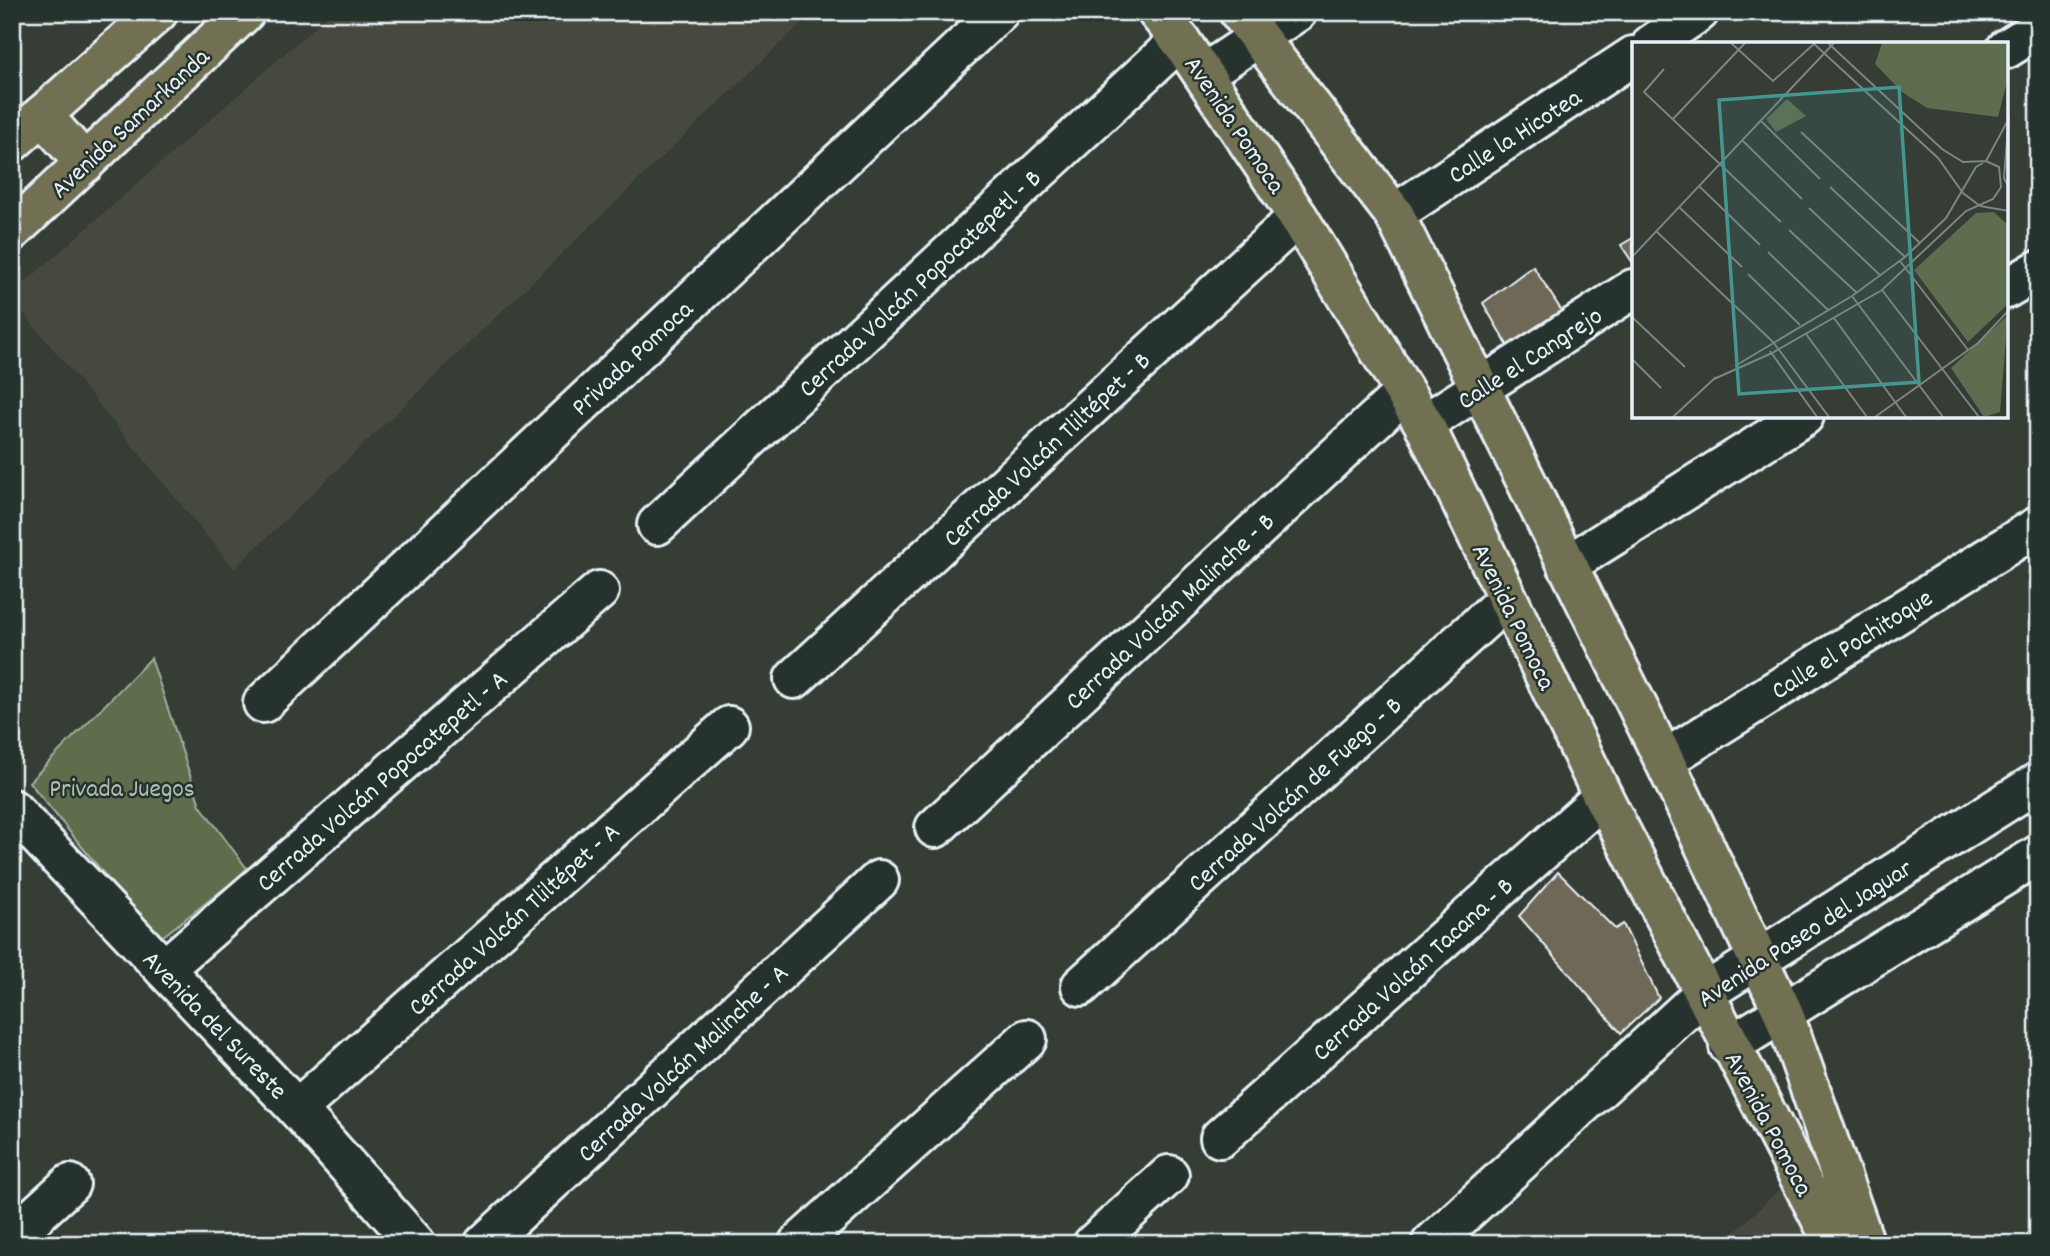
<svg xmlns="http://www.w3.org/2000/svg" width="2050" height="1256" viewBox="0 0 2050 1256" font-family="Dekko,sans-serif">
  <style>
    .built { fill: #464a3f }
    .green { fill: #5e6d4e; stroke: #a3afa3; stroke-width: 2 }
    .building { fill: #6f6757; stroke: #e8f1f8; stroke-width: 2 }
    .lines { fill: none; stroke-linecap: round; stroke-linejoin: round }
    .minor-casing { stroke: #e8f1f8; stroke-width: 44 }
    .major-casing { stroke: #e8f1f8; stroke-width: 44 }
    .minor { stroke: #26332d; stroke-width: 38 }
    .major { stroke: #716f52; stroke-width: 38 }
    .labels { text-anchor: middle; stroke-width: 5; stroke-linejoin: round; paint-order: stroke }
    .street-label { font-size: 26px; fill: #e8f1f8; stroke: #26332d }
    .park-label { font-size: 26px; fill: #b1bcb4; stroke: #26332d }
    .inset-road { fill: none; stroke: #7d8583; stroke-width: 2 }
    .view { fill: #459590; fill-opacity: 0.15; stroke: #459590; stroke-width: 3.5 }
    .inset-edge { fill: none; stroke: #e8f1f8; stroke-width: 3.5 }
  </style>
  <rect width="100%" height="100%" fill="#353d35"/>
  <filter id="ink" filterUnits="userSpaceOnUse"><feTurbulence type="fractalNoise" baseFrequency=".0143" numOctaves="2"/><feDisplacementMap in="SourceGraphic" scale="14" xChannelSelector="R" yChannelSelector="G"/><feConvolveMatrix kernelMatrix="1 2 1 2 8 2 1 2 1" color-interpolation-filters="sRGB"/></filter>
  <g filter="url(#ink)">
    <g class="built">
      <polygon points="332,12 813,12 234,569 12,299 12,294"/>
      <polygon points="1790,1179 1823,1244 1723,1244"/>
    </g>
    <polygon class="green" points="151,658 200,805 248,870 158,940 29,782"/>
    <g class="building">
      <polygon points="1633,238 1633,263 1621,245"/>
      <polygon points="1533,266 1563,313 1509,348 1483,303"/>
      <polygon points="1558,872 1615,929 1623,924 1659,998 1621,1033 1519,916"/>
    </g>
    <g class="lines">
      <g class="minor-casing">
        <g id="minor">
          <polyline points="1652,44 1699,12"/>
          <polyline points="2006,49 2038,29"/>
          <polyline points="1203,74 1297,12"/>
          <polyline points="1394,214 1633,56"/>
          <polyline points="2006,289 2038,270"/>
          <polyline points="1424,424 1633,289"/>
          <polyline points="657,525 1180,40"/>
          <polyline points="1567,565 1804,416"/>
          <polyline points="794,679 1298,217"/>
          <polyline points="263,703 999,12"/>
          <polyline points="1664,760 2038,526"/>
          <polyline points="12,809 297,1109 416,1244"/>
          <polyline points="935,828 1404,393"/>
          <polyline points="164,969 599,591"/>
          <polyline points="1081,986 1506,600"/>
          <polyline points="1729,1046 2038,855"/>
          <polyline points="297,1109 729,726"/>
          <polyline points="1220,1138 1603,797"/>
          <polyline points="12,1237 70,1184"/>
          <polyline points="484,1244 879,880"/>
          <polyline points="798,1244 1027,1039"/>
          <polyline points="1093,1244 1169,1175"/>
          <polyline points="1431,1244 1703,994 2038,782"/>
        </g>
      </g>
      <g class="major-casing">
        <g id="major">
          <polyline points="1157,12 1180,40 1298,217 1424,424 1603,797 1834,1244"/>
          <polyline points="1239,12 1394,214 1664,760 1783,1012 1865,1244"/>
          <polyline points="42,115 85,163"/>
          <polyline points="12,142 158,12"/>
          <polyline points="12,231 245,12"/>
        </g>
      </g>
      <use href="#minor" class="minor"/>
      <use href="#major" class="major"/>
    </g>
  </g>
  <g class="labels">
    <g class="street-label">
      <text transform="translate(129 122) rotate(-43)" y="9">Avenida Samarkanda</text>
      <text transform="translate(1236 124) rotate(56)" y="9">Avenida Pomoca</text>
      <text transform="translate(1514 135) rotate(-33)" y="9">Calle la Hicotea</text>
      <text transform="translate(919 282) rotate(-43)" y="9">Cerrada Volcán Popocatepetl - B</text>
      <text transform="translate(631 357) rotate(-43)" y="9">Privada Pomoca</text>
      <text transform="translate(1529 357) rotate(-33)" y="9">Calle el Cangrejo</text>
      <text transform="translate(1046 448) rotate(-43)" y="9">Cerrada Volcán Tliltépet - B</text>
      <text transform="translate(1169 610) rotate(-43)" y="9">Cerrada Volcán Malinche - B</text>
      <text transform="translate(1515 616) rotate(64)" y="9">Avenida Pomoca</text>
      <text transform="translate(1851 643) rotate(-32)" y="9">Calle el Pochitoque</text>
      <text transform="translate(381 780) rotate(-41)" y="9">Cerrada Volcán Popocatepetl - A</text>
      <text transform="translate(1294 793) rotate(-42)" y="9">Cerrada Volcán de Fuego - B</text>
      <text transform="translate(513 918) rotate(-42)" y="9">Cerrada Volcán Tliltépet - A</text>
      <text transform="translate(1804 932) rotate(-33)" y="9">Avenida Paseo del Jaguar</text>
      <text transform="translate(1412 968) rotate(-42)" y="9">Cerrada Volcán Tacana - B</text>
      <text transform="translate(216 1024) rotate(46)" y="9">Avenida del Sureste</text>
      <text transform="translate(682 1062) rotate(-43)" y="9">Cerrada Volcán Malinche - A</text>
      <text transform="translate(1770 1123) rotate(62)" y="9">Avenida Pomoca</text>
    </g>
    <g class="park-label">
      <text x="122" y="796">Privada Juegos</text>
    </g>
  </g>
  <g transform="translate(1632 42)">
    <rect width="376" height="376" fill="#353d35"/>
    <path d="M250 1H376V36L366 75 295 66 270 50 243 22ZM155 57 174 74 144 90 134 77ZM362 170 376 183V262L336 300 282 228 344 171ZM376 273 368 370 352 375 319 326Z" fill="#5e6d4e"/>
    <path class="inset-road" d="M99 1 141 39 183 1M181 1 306 116 331 151 348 164M32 27 12 50 149 180M377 73 372 136 377 146M41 77 113 1M129 79 188 137M169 90 288 201M111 99 170 157M354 119 375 80M67 144 128 203M198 145 273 215M348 164 377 169M47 165 110 225M177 166 249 234M157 188 225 251M24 189 141 300 197 375M136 210 196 268M0 215 202 1M268 219 336 308M116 232 168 283M250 248 347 375M220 254 311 375M0 275 53 325M202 276 274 375M174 292 235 375M138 309 185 375M0 317 29 346M103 324 220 254 273 215 314 176 344 125 351 121M82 337 140 311 250 248 334 169 361 157 369 145 367 125 354 119 331 120 310 107 196 1M41 375 84 335M243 375 346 301 377 268"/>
    <path class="view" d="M267 45 287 340 107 352 87 58Z"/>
    <rect width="376" height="376" class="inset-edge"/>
  </g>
  <rect width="2050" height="1256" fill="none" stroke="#26332d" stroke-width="42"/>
  <rect x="21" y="21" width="2008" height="1214" fill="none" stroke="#e8f1f8" stroke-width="2.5" filter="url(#ink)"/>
</svg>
